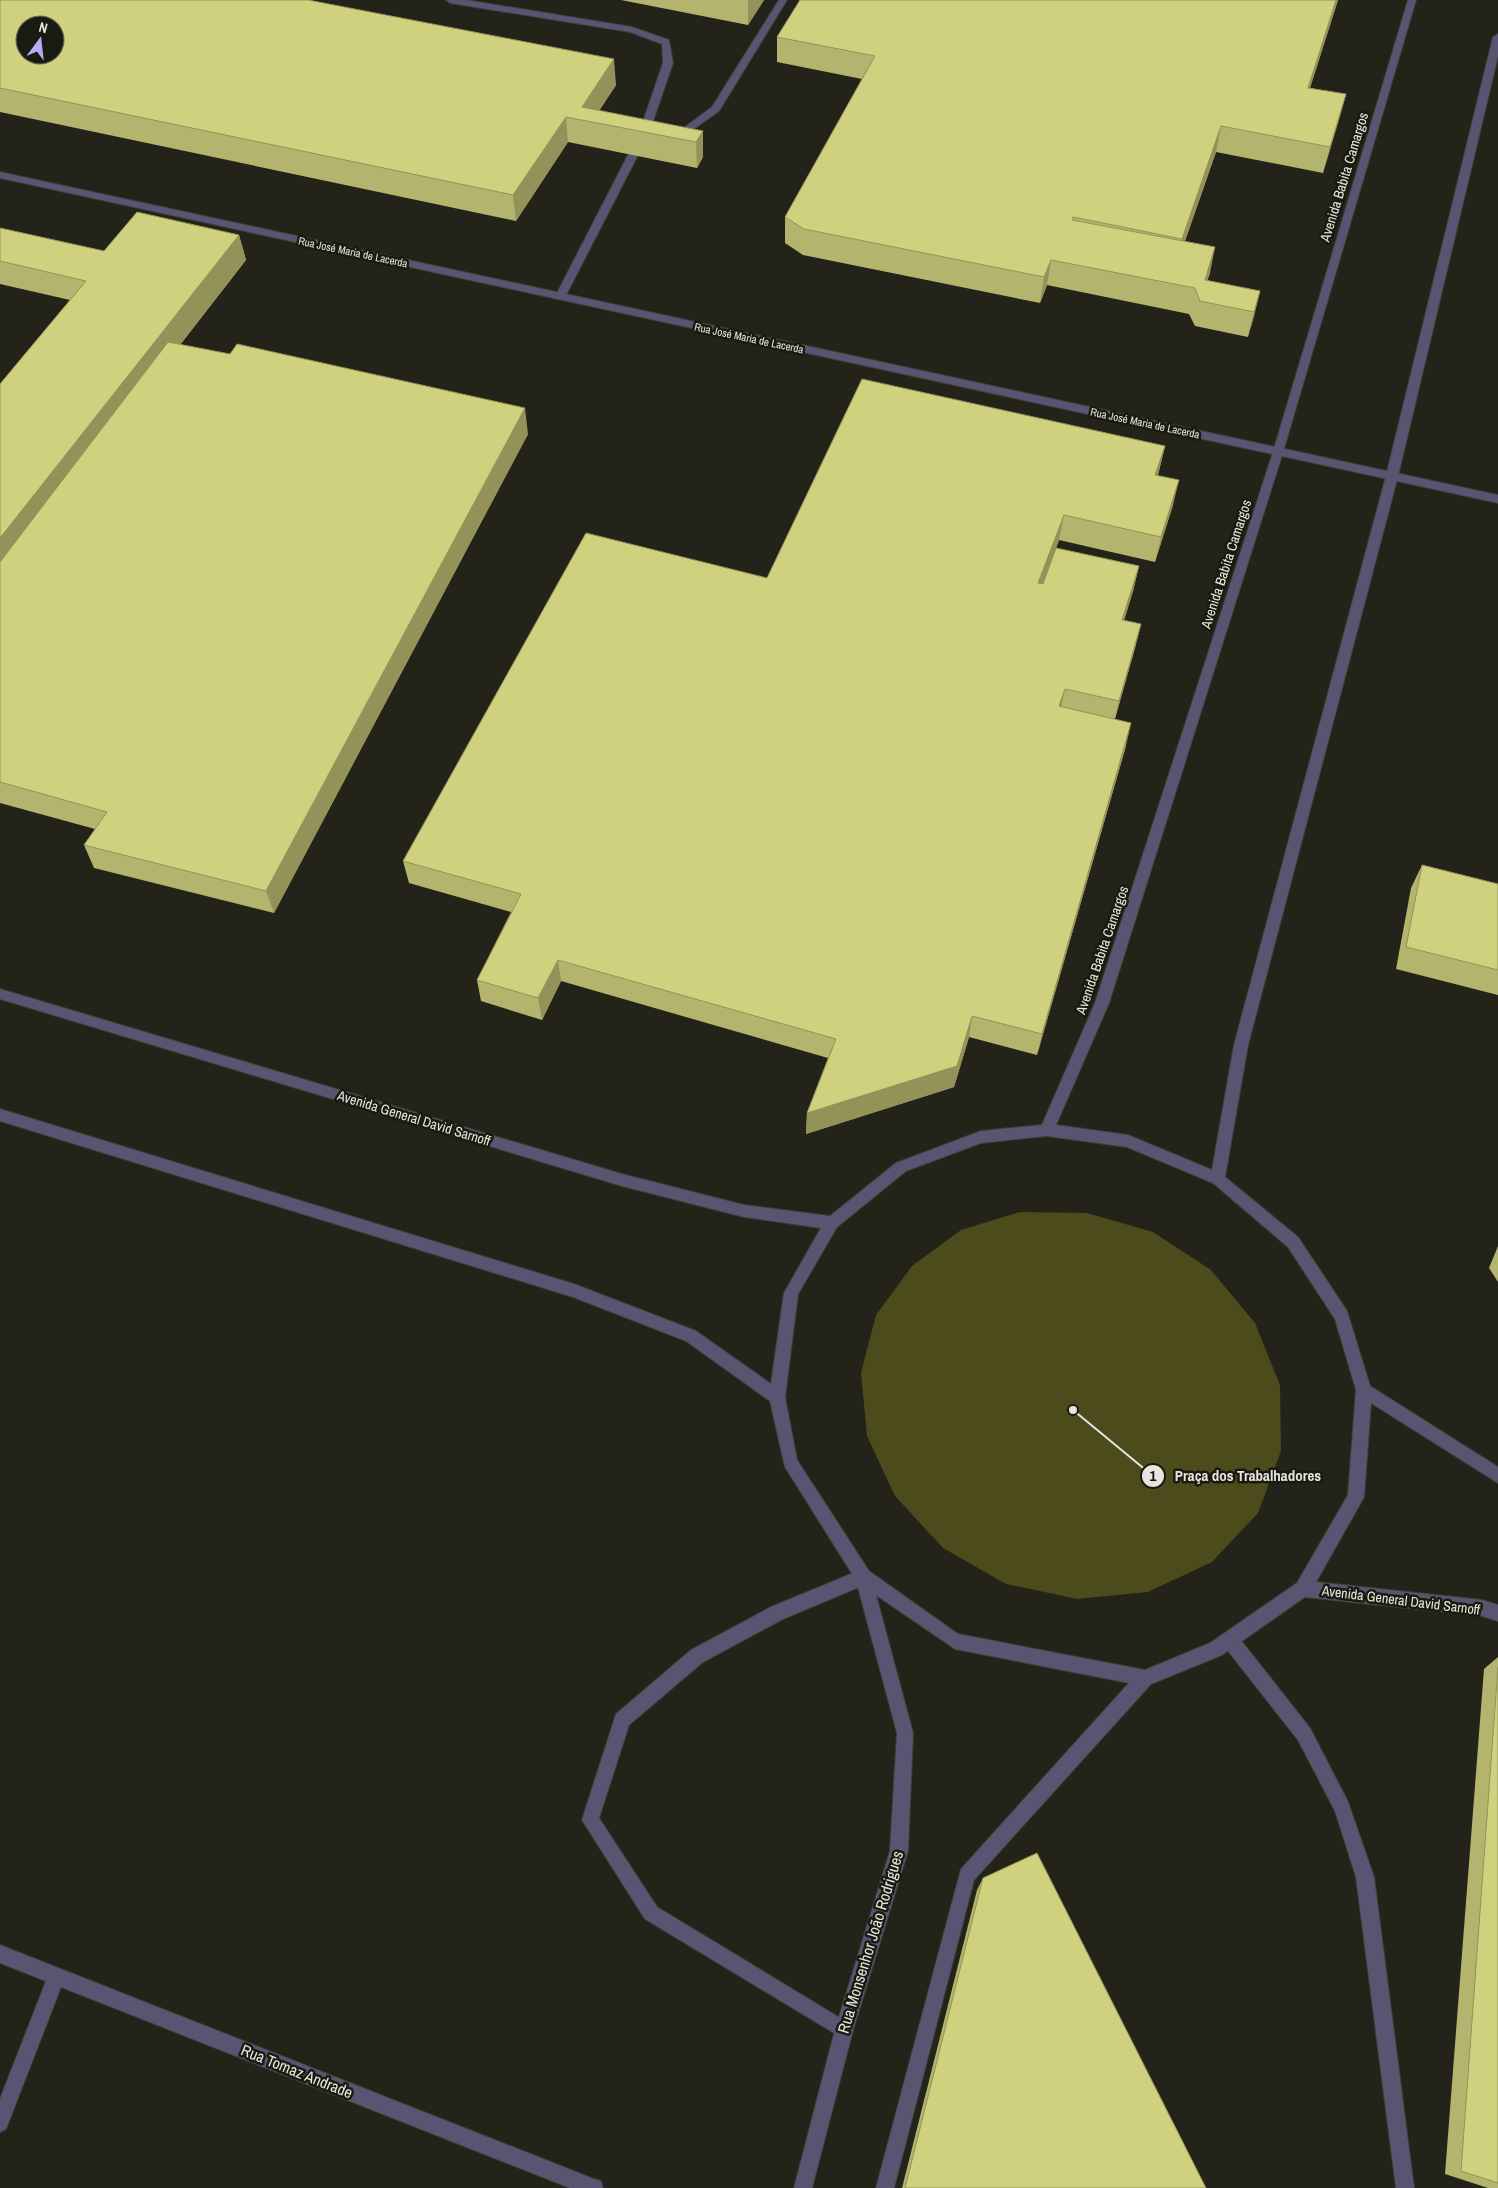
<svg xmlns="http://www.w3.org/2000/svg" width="1498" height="2188" viewBox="0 0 1498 2188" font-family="'Archivo Narrow',sans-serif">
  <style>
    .green { fill: #4b4b1c }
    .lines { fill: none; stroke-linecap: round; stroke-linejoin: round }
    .service-casing { stroke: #3e3e35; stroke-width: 2 }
    .minor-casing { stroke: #3e3e35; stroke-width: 2 }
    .tertiary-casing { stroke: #3e3e35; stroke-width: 2 }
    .service { fill: #585573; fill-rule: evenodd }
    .minor { fill: #585573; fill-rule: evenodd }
    .tertiary { fill: #585573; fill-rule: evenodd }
    .wall { fill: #b3b46d }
    .shaded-wall { fill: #929259 }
    .building { fill: #d0d17f; stroke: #929259; fill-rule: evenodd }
    .labels { text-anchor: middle; stroke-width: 5; stroke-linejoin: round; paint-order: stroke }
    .far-street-label { font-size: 11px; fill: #e6e6df; stroke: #1a1a10 }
    .street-label { font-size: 14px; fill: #e6e6df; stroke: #1a1a10 }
    .near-street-label { font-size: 16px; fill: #e6e6df; stroke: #1a1a10 }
    .leader { fill: none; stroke: #e6e6df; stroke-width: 2 }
    .callout-dot { fill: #e6e6df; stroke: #1a1a10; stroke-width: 2 }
    .mark-label { font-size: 15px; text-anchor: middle; font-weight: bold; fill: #111 }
    .callout-label { font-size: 15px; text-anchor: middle; font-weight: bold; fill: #e6e6df; stroke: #1a1a10; stroke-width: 5; stroke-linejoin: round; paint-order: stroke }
  </style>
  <rect width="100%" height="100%" fill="#232319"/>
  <polygon class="green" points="1020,1212 1087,1213 1153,1232 1211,1270 1255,1323 1280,1385 1281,1451 1258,1513 1212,1562 1148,1592 1077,1599 1006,1584 943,1548 895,1496 867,1436 861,1373 876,1315 912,1266 961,1230"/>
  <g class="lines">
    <g class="service-casing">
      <g id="service">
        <polygon points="446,0 466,0 632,27 669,40 673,63 648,136 643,139 638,136 663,63 662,44 630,32 450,3"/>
        <polygon points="779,0 787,0 719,111 691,131 668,134 668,130 685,127 712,107"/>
        <polygon points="633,152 638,155 565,297 564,299 556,299 555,297 628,155"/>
        <polygon points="863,1569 869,1571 871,1577 869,1583 783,1619 703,1662 629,1725 599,1818 657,1907 850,2024 853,2030 850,2036 844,2039 645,1919 582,1820 616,1714 691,1650 771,1607"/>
        <polygon points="1230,1632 1236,1634 1310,1728 1348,1802 1374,1877 1414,2188 1396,2188 1356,1877 1335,1811 1298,1740 1224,1646 1222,1640 1224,1634"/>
      </g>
    </g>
    <g class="minor-casing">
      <g id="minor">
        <polygon points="0,172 1498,495 1498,503 0,178"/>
        <polygon points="0,1945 594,2179 601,2181 603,2188 570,2188 61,1987 6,2129 0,2132 0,2099 46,1981 0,1963"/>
      </g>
    </g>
    <g class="tertiary-casing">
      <path id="tertiary" d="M1408 0H1416L1283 452 1109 1003 1056 1125 1128 1135 1212 1170 1234 1045 1386 476 1493 37 1498 34V56L1398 476 1248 1045 1225 1177 1298 1237 1347 1311 1370 1386 1498 1467V1483L1371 1403 1364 1497 1316 1582 1482 1600 1498 1605V1621L1482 1616 1305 1597 1222 1655 1151 1684 974 1880 894 2188H876L961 1869 1129 1683 955 1649 876 1595 913 1733 908 1851 853 2030 812 2188H794L835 2030 890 1851 897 1733 856 1580 785 1467 770 1401 686 1341 573 1297 0 1121V1109L574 1284 696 1331 771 1384 784 1293 821 1228 744 1217 622 1186 0 999V989L622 1174 744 1205 830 1216 896 1163 981 1131 1042 1125 1095 1003 1273 452ZM1047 1136 1127 1147 1213 1183 1288 1247 1335 1319 1356 1390 1348 1495 1297 1583 1210 1643 1145 1670 958 1634 869 1571 797 1460 785 1397 798 1294 837 1227 906 1171 981 1143Z"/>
    </g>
    <use href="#service" class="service"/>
    <use href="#minor" class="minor"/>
    <use href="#tertiary" class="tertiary"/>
  </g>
  <g class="wall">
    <polygon points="0,0 616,85 599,111 703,131 703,157 697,168 568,142 516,221 0,112"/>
    <polygon points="621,0 764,0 748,25"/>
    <polygon points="800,0 1338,0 1310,88 1346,94 1323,173 1216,152 1185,241 1210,273 1207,281 1260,291 1248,337 1195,326 1189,314 1047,285 1040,303 803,255 785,243 785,217 862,79 777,62 777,37"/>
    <polygon points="0,228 104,251 239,235 246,260 180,345 528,434 274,913 94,868 84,845 95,829 0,803 0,384 70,300 0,284"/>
    <polygon points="1165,446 1158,475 1173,505 1155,562 1059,540 1056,548 1139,566 1133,591 1124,620 1141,624 1135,648 1115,719 1126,746 1037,1055 969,1037 954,1087 806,1134 807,1113 828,1058 561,981 542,1020 481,1001 477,980 511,912 409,883 403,861 767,578"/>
    <polygon points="1422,865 1498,884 1498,995 1396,969 1411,888"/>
    <polygon points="1498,1246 1498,1282 1489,1268"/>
    <polygon points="1498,1657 1498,2188 1488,2188 1445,2174 1484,1669"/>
    <polygon points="983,1878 1206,2188 902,2188 977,1890"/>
  </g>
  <g class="shaded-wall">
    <polygon points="748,0 764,0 748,25"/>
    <polygon points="1336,0 1338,0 1302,113 1308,88"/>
    <polygon points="614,59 616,85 591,122 582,107"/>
    <polygon points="1346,94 1339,120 1323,173 1330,147"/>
    <polygon points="566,117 568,142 516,221 513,195"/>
    <polygon points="1221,126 1216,152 1177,264 1182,239"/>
    <polygon points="703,131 703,157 697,168 696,142"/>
    <polygon points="239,235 246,260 0,576 0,538"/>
    <polygon points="1215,247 1210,273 1201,301 1205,280"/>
    <polygon points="1051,260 1047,285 1040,303 1044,277"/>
    <polygon points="1260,291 1254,317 1248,337 1254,312"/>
    <polygon points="525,408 528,434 274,913 266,891"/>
    <polygon points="1165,446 1159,471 1149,500 1155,475"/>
    <polygon points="1179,480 1173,505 1155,562 1161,537"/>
    <polygon points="1064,515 1059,540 1034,607 1038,583"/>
    <polygon points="1139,566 1133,591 1117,644 1122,620"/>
    <polygon points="1141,624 1135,648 1113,725 1119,701"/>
    <polygon points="1065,689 1060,712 1059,706"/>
    <polygon points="1131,723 1126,746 1037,1055 1042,1034"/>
    <polygon points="558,960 561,981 542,1020 538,998"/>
    <polygon points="972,1016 969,1037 954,1087 806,1134 807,1113"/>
  </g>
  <g class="building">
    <path d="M0 0H308L614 59 582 107 703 131 696 142 566 117 513 195 0 88ZM25 25H55V55H25Z"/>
    <polygon points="800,0 1336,0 1308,88 1346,94 1330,147 1221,126 1182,239 1073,217 1072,220 1215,247 1205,280 1260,291 1254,312 1200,301 1195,288 1051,260 1044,277 804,229 785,217 875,56 777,37"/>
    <polygon points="137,212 239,235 0,538 0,384 86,281 0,261 0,228 104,251"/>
    <polygon points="168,342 230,354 237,344 525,408 266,891 84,845 107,812 0,782 0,562"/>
    <polygon points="862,379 1165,446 1155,475 1179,480 1161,537 1064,515 1038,583 1043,584 1056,548 1139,566 1122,620 1141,624 1119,701 1065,689 1059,706 1131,723 1042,1034 972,1016 957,1066 807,1113 836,1039 558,960 538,998 477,980 521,894 403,861 586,533 767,578"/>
    <polygon points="1422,865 1498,884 1498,970 1406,947"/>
    <polygon points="1498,1667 1498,2183 1461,2171"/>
    <polygon points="1037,1853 1206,2188 905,2188 983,1878"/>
  </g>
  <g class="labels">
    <g class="far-street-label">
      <text transform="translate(353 252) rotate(12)" y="4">Rua José Maria de Lacerda</text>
      <text transform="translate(749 338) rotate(12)" y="4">Rua José Maria de Lacerda</text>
      <text transform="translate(1145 423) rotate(12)" y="4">Rua José Maria de Lacerda</text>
    </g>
    <g class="street-label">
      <text transform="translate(1344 177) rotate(-73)" y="5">Avenida Babita Camargos</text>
      <text transform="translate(1226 564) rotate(-72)" y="5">Avenida Babita Camargos</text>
      <text transform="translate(1102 950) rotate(-71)" y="5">Avenida Babita Camargos</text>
      <text transform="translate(414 1118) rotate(17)" y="5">Avenida General David Sarnoff</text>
      <text transform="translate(1401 1600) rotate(7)" y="5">Avenida General David Sarnoff</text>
    </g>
    <g class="near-street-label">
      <text transform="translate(870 1942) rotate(-73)" y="6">Rua Monsenhor João Rodrigues</text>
      <text transform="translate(297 2071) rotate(22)" y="6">Rua Tomaz Andrade</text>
    </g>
  </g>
  <path class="leader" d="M1073 1410L1153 1476"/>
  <g class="callout-dot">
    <circle cx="1073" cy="1410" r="5"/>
    <circle cx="1153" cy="1476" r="12"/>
  </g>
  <g class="mark-label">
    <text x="1153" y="1481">1</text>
  </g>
  <g class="callout-label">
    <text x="1248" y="1481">Praça dos Trabalhadores</text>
  </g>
  <g transform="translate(40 40) rotate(15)"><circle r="24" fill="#1a1a10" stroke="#6c6c63"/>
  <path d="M0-4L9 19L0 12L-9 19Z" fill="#b5acf9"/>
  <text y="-8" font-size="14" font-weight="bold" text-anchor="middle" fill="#e6e6df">N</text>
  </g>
</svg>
